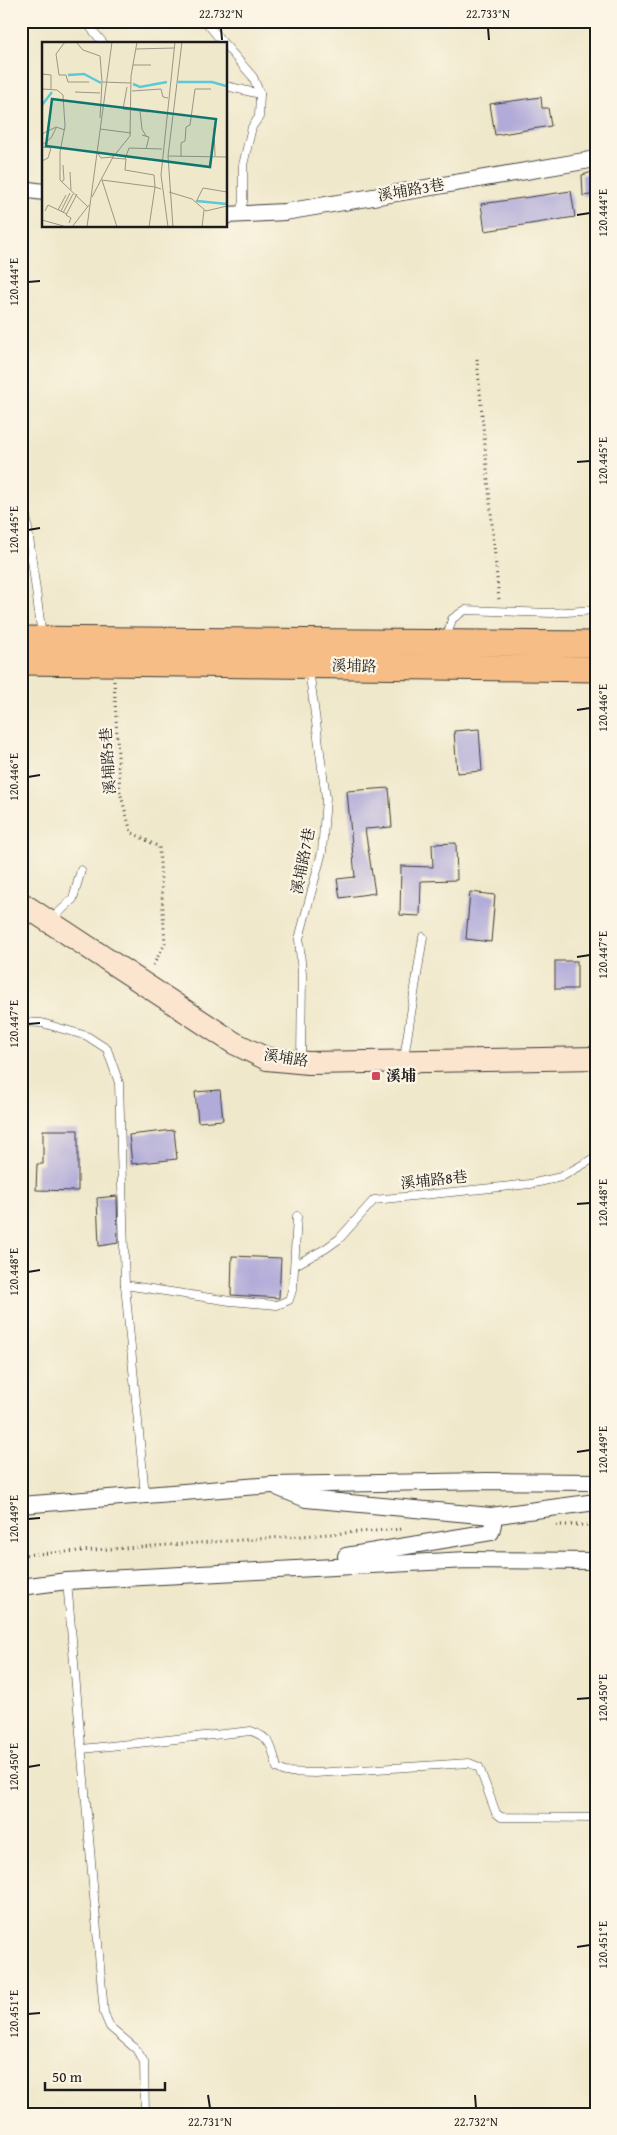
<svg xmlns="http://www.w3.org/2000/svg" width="617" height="2135" viewBox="0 0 617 2135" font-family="'Gentium Book Plus','Noto Serif TC',serif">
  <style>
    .building { fill: #b1abd9 }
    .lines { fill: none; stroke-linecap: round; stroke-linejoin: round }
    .lane-casing { stroke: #3c3b36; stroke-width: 9 }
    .street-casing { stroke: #3c3b36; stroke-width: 18 }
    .secondary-casing { stroke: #3c3b36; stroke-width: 24 }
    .primary-casing { stroke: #3c3b36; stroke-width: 27 }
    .path { stroke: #3c3b36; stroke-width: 3; stroke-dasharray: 1 4; stroke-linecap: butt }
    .lane { stroke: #fff; stroke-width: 8 }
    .street { stroke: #fff; stroke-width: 16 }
    .secondary { stroke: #fbe5cf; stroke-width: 22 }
    .primary { stroke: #f6be86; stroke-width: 25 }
    .ticks { fill: none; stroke: #1c1c1c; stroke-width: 2 }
    .poi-dot { fill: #d1495b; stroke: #fcf5e5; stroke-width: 2 }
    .labels { text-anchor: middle; stroke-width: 4.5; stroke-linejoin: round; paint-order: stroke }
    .street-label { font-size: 15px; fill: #1c1c1c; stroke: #fcf5e5 }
    .poi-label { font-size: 15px; font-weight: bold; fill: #1c1c1c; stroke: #fcf5e5; text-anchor: start }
    .inset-river { fill: none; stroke: #5dc8d7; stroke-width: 2.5 }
    .inset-road { fill: none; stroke: #9b9685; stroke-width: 1 }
    .view { fill: #0f766e; fill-opacity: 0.15; stroke: #0f766e; stroke-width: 2.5 }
    .inset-edge { fill: none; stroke: #1c1c1c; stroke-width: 2.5 }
    .neatline { fill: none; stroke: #1c1c1c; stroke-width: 2 }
    .ticks-label { font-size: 12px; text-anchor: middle; fill: #1c1c1c }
  </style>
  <rect width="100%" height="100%" fill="#fcf5e5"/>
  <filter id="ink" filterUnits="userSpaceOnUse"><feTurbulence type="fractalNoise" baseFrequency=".02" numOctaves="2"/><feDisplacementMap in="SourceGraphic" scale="10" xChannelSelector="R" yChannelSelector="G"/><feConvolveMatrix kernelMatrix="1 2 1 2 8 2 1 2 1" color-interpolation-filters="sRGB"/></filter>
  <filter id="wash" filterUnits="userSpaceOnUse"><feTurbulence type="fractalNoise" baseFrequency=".0096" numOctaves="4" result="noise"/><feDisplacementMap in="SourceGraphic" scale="20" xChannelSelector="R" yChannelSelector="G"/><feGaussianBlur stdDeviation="1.12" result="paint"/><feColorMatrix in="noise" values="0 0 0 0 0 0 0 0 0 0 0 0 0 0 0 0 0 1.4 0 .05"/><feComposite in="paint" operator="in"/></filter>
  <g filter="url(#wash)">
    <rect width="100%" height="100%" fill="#efe8cb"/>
    <g id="blocks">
      <g class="building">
        <polygon points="541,97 542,108 548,108 551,126 495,135 490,104"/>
        <polygon points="596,171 596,194 583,196 582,175"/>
        <polygon points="571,191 575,217 485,231 481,204"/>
        <polygon points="479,729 482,771 457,773 454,731"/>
        <polygon points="389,788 392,827 365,829 375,893 340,898 337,879 355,877 347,791"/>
        <polygon points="456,843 457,880 421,881 420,916 400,915 401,866 433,867 432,844"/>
        <polygon points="470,892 495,895 491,942 466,939"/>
        <rect x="555" y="961" width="22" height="28"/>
        <polygon points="220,1090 223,1120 198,1122 195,1092"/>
        <polygon points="43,1130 78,1130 78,1191 36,1190 37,1164 43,1164"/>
        <polygon points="174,1130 177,1159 132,1164 129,1135"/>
        <polygon points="117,1196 118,1243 99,1246 97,1198"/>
        <polygon points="232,1256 281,1258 279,1298 231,1295"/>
      </g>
    </g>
  </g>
  <g filter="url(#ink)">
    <use href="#blocks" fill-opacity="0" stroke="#3c3b36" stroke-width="1"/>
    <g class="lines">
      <g class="lane-casing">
        <g id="lane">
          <polyline points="85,21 104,44"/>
          <polyline points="205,21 224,44"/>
          <polyline points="226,46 253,77 260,94 259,117 252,127 243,165 243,202 239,215"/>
          <polyline points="226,86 260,94"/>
          <polyline points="25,507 42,636"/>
          <polyline points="446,640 452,619 465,610 551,613 596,610"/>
          <polyline points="51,920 73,899 81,870"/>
          <polyline points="21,1022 42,1023 87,1036 107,1049 119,1083 125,1285 145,1495"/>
          <polyline points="404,1058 423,937"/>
          <polyline points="301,1061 302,974 299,939 322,852 326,798 309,669"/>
          <polyline points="295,1265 325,1249 339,1239 374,1200 530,1184 561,1177 596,1157"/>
          <polyline points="125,1285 230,1301 277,1305 289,1300 293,1287 297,1216"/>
          <polyline points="67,1581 104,2013 110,2027 136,2049 144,2062 145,2114"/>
          <path d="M82 1749 251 1731C272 1738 272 1748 277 1768L285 1772 315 1773 469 1763 479 1767 496 1813 501 1817 596 1818"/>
        </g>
      </g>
      <g class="street-casing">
        <g id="street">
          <polyline points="21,189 44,192"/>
          <polyline points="226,215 285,212 596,159"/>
          <polyline points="279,1488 306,1499 491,1516 596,1502"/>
          <polyline points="21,1505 272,1485 487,1481 596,1482"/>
          <polyline points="346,1556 491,1532 493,1524 491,1516"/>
          <polyline points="21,1587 67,1581 467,1560 596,1561"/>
        </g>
      </g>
      <g class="secondary-casing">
        <polyline id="secondary" points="21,903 234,1043 267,1059 308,1063 596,1058"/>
      </g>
      <g class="primary-casing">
        <g id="primary">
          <polyline points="21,639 596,644"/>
          <polyline points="21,662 596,669"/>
        </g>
      </g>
      <g class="path">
        <polyline points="477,359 499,600"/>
        <polyline points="114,681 120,792 131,832 159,847 165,944 152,967"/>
        <polyline points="556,1525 596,1525"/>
        <polyline points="21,1555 403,1529"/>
      </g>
      <use href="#lane" class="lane"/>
      <use href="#street" class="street"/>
      <use href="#secondary" class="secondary"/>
      <use href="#primary" class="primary"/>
    </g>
  </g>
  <path class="ticks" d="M221 28 222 40M488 28 489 40M577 215 590 213M28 282 40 281M577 462 590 461M28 530 40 528M577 710 590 708M28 777 40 775M577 957 590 955M28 1024 40 1023M577 1204 590 1203M28 1272 40 1270M577 1452 590 1450M28 1519 40 1518M577 1699 590 1698M28 1767 40 1765M577 1947 590 1945M28 2014 40 2013M208 2095 210 2108M475 2095 476 2108"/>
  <rect class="poi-dot" x="371" y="1071" width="10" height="10" rx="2.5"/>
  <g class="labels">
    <g class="street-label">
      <text transform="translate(411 190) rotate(-10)" y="5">溪埔路3巷</text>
      <text transform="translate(354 666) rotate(1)" y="5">溪埔路</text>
      <text transform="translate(108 761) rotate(-94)" y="5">溪埔路5巷</text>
      <text transform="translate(303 861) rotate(-79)" y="5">溪埔路7巷</text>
      <text transform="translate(286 1058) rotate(9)" y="5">溪埔路</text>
      <text transform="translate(434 1180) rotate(-6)" y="5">溪埔路8巷</text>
    </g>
    <g class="poi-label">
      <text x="386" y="1081">溪埔</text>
    </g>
  </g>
  <g transform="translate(42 42)">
    <rect width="185" height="185" fill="#efe8cb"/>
    <path class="inset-river" d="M26 33 42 32 59 41M136 40H170L184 44M91 42 98 45 125 40M0 63 10 50M155 159 185 162"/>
    <path class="inset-road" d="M23 0 14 12 17 33H24L26 40H47M34 0 41 8 58 14 60 40 89 41M94 7 132 6M91 23H109M0 32 9 33V47M85 45 81 67 107 70M0 47 15 48 21 53 23 84 18 110V138L46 165M90 49 119 47 121 55 126 56M33 50 58 51M98 69 100 87 104 94M58 76 60 40M172 86 173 114M58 87 89 91M0 92 14 85 23 88M100 93 107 95 104 107M0 103 9 96 14 86M0 105 9 106 6 116 0 119M55 110 59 116 71 115M126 114 185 115M139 115V101L143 99 144 85 148 83 153 47H169M70 116 84 117 83 128 112 133 113 145 119 147M83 117 87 106 120 107M28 130 29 148M19 140 22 138 21 123M127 150 150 157 164 169 185 164M50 155 71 115 88 94 89 34 95 0M154 160 161 146 185 150M16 168 24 153M3 169 6 163 25 172M19 169 28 151M21 171 31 152M0 178 25 185M27 181 29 176 24 173 35 152M30 185 47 163M45 185 70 0M75 185 60 138 113 145 107 185M126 185 119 133 133 0M131 185 126 114 140 0M160 185 162 168"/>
    <path class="view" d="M10 57 174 77 168 125 4 104Z"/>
    <rect width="185" height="185" class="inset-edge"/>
  </g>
  <rect width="617" height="2135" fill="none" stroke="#fcf5e5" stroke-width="55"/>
  <path d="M45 2082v8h120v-8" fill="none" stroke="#1c1c1c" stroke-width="2.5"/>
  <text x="52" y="2082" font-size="15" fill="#1c1c1c" stroke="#fcf5e5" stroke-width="4" paint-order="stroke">50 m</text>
  <rect x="28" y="28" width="562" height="2080" class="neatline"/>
  <g class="ticks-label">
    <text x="221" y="18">22.732°N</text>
    <text x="488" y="18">22.733°N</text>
    <text transform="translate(603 213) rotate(-90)" y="4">120.444°E</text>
    <text transform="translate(14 282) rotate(-90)" y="4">120.444°E</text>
    <text transform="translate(603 461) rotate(-90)" y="4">120.445°E</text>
    <text transform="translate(14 530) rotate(-90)" y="4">120.445°E</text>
    <text transform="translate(603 708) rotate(-90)" y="4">120.446°E</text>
    <text transform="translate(14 777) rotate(-90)" y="4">120.446°E</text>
    <text transform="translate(603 955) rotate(-90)" y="4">120.447°E</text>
    <text transform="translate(14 1024) rotate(-90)" y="4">120.447°E</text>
    <text transform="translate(603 1203) rotate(-90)" y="4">120.448°E</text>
    <text transform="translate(14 1272) rotate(-90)" y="4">120.448°E</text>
    <text transform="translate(603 1450) rotate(-90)" y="4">120.449°E</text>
    <text transform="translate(14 1519) rotate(-90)" y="4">120.449°E</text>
    <text transform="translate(603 1698) rotate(-90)" y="4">120.450°E</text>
    <text transform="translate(14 1767) rotate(-90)" y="4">120.450°E</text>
    <text transform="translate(603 1945) rotate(-90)" y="4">120.451°E</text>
    <text transform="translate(14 2014) rotate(-90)" y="4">120.451°E</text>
    <text x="210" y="2126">22.731°N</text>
    <text x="476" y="2126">22.732°N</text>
  </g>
</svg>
